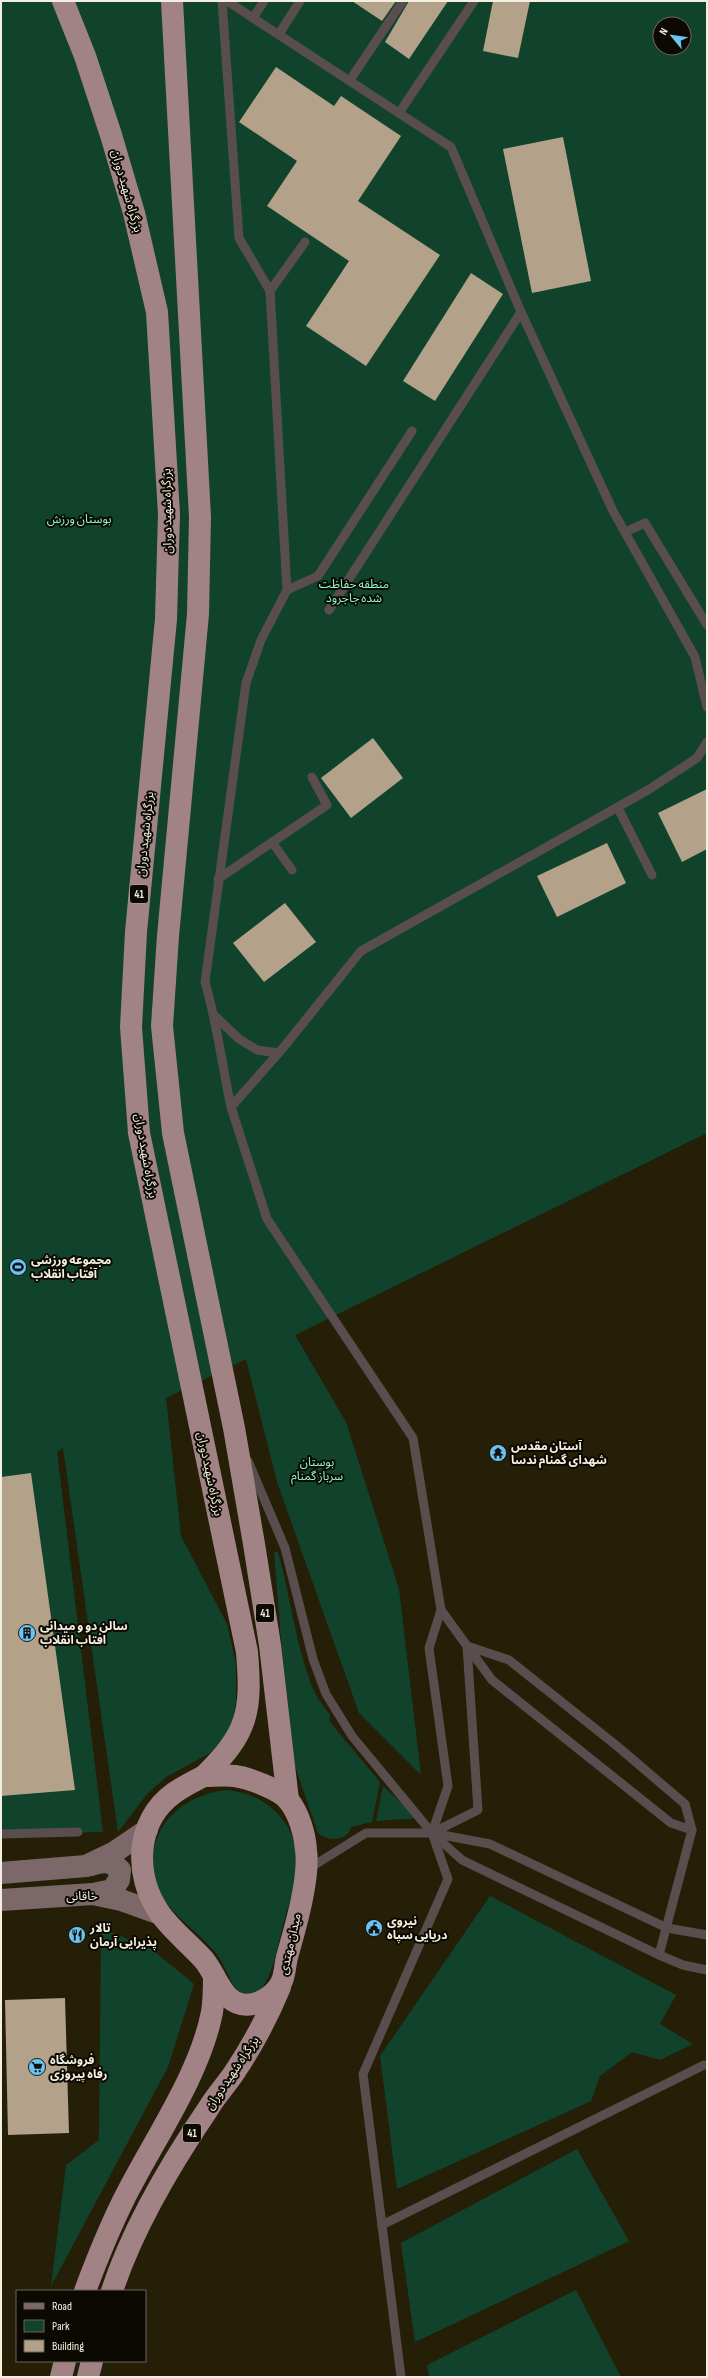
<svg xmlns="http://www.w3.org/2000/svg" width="708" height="2378" viewBox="0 0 708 2378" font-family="'Sofia Sans Condensed','Noto Sans Arabic',sans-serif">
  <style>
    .green { fill: #11432c; fill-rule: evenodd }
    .building { fill: #b3a189 }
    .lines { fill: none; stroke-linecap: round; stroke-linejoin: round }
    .service { stroke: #5a4d4e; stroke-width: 9 }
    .secondary { stroke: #7c6769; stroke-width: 22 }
    .trunk { stroke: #a18386; stroke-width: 22 }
    .labels { text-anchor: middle; stroke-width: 4; stroke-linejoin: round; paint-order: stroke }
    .shield { fill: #0b0902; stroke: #aeab9e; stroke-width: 1 }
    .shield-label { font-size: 11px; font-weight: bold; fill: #f4f0e1 }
    .street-label { font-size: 12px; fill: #f4f0e1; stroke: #0b0902 }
    .park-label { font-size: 12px; fill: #8cfcc1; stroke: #0b0902 }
    .poi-label { font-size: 12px; font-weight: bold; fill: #f4f0e1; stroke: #0b0902; text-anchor: start }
  </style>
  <rect width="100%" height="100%" fill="#251f07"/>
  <g class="green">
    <path d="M1 1H707V1133L295 1335 346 1422 399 1589 421 1775 359 1713 277 1482 246 1359 166 1398 181 1536 227 1624 236 1664V1702L233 1719 223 1739 210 1753 166 1777 147 1794 118 1832 63 1448 57 1452 103 1832 1 1834ZM660 24H684V48H660Z"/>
    <path d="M274 1552H278C290 1595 295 1641 311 1684 315 1695 323 1706 330 1715L329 1720 334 1727 380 1782 372 1822 351 1827C348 1841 328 1842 318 1833L295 1766 282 1651Z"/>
    <polygon points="383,1786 418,1818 376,1821"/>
    <path d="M226 1790C244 1792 262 1798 275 1811 310 1845 294 1884 283 1925 277 1949 274 1972 259 1993L243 1996C229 1983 227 1968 216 1953 199 1932 173 1917 160 1893 154 1884 154 1875 153 1864 152 1821 186 1795 226 1790Z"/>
    <polygon points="490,1896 676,1995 660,2024 693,2044 660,2060 632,2052 600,2076 591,2101 397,2189 380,2056"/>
    <polygon points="101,1928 150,1948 194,1984 168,2067 51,2286 66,2165 99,2140"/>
    <polygon points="577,2149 629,2241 415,2342 401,2243"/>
    <polygon points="576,2290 621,2377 429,2377 427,2365"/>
  </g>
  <g class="building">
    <polygon points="352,1 396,1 382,21"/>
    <polygon points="409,1 448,1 409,59 385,42"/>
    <polygon points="493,1 530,1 518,58 483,51"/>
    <polygon points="276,67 334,106 341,96 401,136 358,201 440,255 366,366 306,326 349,261 267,206 297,161 239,122"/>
    <polygon points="563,137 591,281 532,293 503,149"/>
    <polygon points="471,273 503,294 435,401 403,381"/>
    <polygon points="373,738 403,778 351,818 321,778"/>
    <polygon points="707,789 707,849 682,862 658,813"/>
    <polygon points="607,843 626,883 557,917 537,876"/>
    <polygon points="285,903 316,942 264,982 233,943"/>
    <polygon points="31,1473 75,1790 1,1796 1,1477"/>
    <polygon points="65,1998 69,2133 8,2135 5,2000"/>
  </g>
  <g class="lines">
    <g class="service">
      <path d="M222 1 239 238 270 291 287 590 261 640 246 683 205 982C217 1023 222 1065 231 1107"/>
      <polyline points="227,1 451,147 521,312 613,511 695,657 707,707"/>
      <polyline points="253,18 264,1"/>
      <polyline points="279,34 300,1"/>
      <polyline points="350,80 403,1"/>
      <polyline points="399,113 474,1"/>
      <polyline points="270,291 305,242"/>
      <polyline points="625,532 645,523 707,625"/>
      <polyline points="287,590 318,576 412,431"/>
      <polyline points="329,610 521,312"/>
      <polyline points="618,808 652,875"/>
      <polyline points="272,842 292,870"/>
      <polyline points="218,879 327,805 312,777"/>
      <polyline points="214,1015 239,1039 257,1050 279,1053"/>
      <polyline points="248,1461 285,1548 313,1659 326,1694 352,1736 432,1833 462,1860 659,1955 683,1965 707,1970"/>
      <polyline points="441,1610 413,1438 267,1219 231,1107 283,1048 361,951 648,790 697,758 707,742"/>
      <polygon points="467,1646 509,1660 617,1746 685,1804 692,1830 671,1823 492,1680"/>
      <polyline points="1,1834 78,1832"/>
      <polyline points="308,1869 366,1833 432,1833 490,1844 667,1928 707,1935"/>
      <polyline points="659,1955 692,1830"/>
      <polyline points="382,2225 704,2065"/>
      <polyline points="401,2377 363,2074 448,1879 432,1833 448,1786 429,1648 441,1610 467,1646 478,1810 432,1833"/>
    </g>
    <g class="secondary">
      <path d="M91 1865C104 1861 110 1860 120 1870L119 1880 112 1890 93 1894"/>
      <polyline points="1,1873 86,1866 113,1853 147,1830"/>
      <polyline points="1,1900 93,1894 121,1900 160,1914"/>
    </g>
    <g class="trunk">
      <path d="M63 1 85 56 111 135 134 213 157 312 169 514 166 619 136 932 131 1027 139 1133 247 1652C252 1712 248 1733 204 1776"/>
      <polyline points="172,1 200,517 198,614 168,936 162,1026 173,1133 234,1428 254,1544 270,1645 288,1800"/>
      <path d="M204 1776C214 1776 225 1775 235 1776 249 1778 281 1790 289 1801 299 1814 305 1834 306 1850 310 1878 295 1929 287 1957 285 1965 285 1974 282 1981 277 1992 265 2002 253 2004 224 2010 218 1977 204 1960 190 1944 171 1930 159 1912 134 1875 135 1821 174 1793 184 1786 194 1781 204 1776Z"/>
      <path d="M85 2291C97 2259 109 2229 124 2199 153 2141 200 2075 212 2012 214 2000 214 1987 214 1976"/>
      <path d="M112 2291C132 2230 172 2162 208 2109 216 2095 228 2083 236 2070 254 2043 268 2016 280 1987"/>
      <polyline points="61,2377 65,2361"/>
      <polyline points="88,2377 92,2361"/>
    </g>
  </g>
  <defs>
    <g id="stadium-disc" transform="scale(0.9)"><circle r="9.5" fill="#6bc3f2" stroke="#0b0902"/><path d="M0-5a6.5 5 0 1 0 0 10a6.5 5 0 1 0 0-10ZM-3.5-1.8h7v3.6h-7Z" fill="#111"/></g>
    <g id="temple-disc" transform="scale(0.9)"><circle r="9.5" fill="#6bc3f2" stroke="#0b0902"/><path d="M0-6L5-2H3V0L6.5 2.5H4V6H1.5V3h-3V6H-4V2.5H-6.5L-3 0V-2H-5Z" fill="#111"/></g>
    <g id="building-disc" transform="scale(0.9)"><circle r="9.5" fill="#6bc3f2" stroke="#0b0902"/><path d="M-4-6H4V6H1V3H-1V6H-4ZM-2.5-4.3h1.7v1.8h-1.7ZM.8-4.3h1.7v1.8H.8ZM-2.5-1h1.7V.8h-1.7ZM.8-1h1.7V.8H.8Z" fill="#111"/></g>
    <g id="civic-disc" transform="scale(0.9)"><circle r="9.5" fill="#6bc3f2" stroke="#0b0902"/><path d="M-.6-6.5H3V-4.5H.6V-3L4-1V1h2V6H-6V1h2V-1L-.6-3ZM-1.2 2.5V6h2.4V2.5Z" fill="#111"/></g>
    <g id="restaurant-disc" transform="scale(0.9)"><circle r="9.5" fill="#6bc3f2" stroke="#0b0902"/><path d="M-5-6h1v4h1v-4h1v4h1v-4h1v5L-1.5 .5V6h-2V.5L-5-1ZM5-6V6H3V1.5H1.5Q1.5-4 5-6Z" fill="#111"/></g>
    <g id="supermarket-disc" transform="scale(0.9)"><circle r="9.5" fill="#6bc3f2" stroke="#0b0902"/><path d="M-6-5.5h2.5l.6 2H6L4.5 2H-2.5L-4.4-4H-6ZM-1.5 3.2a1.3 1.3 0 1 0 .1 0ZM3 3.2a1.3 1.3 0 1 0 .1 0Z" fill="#111"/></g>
  </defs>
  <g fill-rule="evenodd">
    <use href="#stadium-disc" x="18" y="1267"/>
    <use href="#temple-disc" x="498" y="1453"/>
    <use href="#building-disc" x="27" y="1633"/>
    <use href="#civic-disc" x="374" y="1928"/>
    <use href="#restaurant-disc" x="77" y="1935"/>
    <use href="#supermarket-disc" x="37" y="2067"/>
  </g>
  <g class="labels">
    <g class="shield">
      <rect x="130" y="885" width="18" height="18" rx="3"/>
      <rect x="256" y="1604" width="18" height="18" rx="3"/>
      <rect x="183" y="2124" width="18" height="18" rx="3"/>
    </g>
    <g class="shield-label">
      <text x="139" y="898">41</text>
      <text x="265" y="1617">41</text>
      <text x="192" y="2137">41</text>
    </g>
    <g class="street-label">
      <text transform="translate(127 191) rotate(74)" y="4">بزرگراه شهید دوران</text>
      <text transform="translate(167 511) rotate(-91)" y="4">بزرگراه شهید دوران</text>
      <text transform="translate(145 834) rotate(-84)" y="4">بزرگراه شهید دوران</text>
      <text transform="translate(146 1156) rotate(80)" y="4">بزرگراه شهید دوران</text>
      <text transform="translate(210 1474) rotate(78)" y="4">بزرگراه شهید دوران</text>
      <text x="82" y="1900">خاقانی</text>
      <text transform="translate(290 1944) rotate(-77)" y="4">میدان مهتدی</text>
      <text transform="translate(232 2073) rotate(-56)" y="4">بزرگراه شهید دوران</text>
    </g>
    <g class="park-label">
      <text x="79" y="523">بوستان ورزش</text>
      <text x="354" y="588">منطقه حفاظت<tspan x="354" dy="14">شده جاجرود</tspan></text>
      <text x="317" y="1466">بوستان<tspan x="317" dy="14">سرباز گمنام</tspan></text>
    </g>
    <g class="poi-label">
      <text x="31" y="1264">مجموعه ورزشی<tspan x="31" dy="14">آفتاب انقلاب</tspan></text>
      <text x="511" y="1450">آستان مقدس<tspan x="511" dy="14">شهدای گمنام ندسا</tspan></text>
      <text x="40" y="1630">سالن دو و میدانی<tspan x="40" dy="14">افتاب انقلاب</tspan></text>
      <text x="387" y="1925">نیروی<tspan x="387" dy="14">دریایی سپاه</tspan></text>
      <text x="90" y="1932">تالار<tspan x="90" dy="14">پذیرایی آرمان</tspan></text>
      <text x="50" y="2064">فروشگاه<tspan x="50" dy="14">رفاه پیروزی</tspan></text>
    </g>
  </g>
  <rect width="708" height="2378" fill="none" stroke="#f4f0e1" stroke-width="4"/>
  <rect x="16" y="2290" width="130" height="72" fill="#0b0902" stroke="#68655b"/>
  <rect x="24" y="2303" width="20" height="6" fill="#7c6769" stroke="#68655b"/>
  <text x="52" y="2310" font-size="12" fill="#f4f0e1">Road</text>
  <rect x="24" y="2320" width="20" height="12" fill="#11432c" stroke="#68655b"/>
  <text x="52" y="2330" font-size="12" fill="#f4f0e1">Park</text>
  <rect x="24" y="2340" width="20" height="12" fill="#b3a189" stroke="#68655b"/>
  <text x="52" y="2350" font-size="12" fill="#f4f0e1">Building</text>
  <g transform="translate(672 36) rotate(299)"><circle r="19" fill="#0b0902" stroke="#68655b"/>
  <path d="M0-3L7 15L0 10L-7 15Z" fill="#6bc3f2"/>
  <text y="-6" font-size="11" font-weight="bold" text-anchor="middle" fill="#f4f0e1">N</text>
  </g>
</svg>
